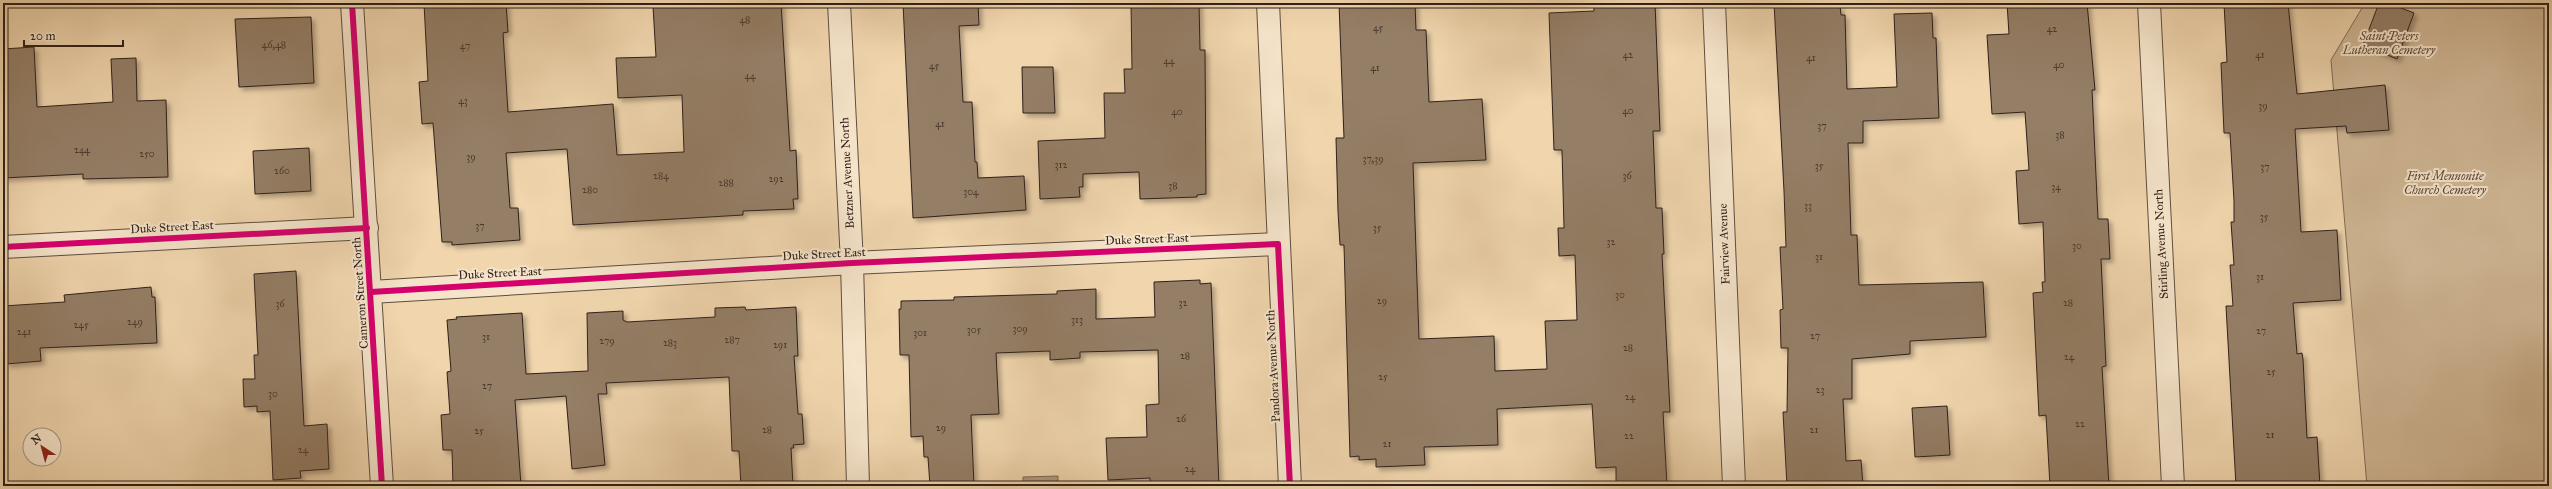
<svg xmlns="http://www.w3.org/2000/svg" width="2552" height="489" viewBox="0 0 2552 489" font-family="'IM FELL Great Primer',serif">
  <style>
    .green { fill: #cfb694; stroke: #806b57 }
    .water { fill: #af977b; stroke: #7c6754 }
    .building { fill: #947e66; stroke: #30201a; filter: url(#shadow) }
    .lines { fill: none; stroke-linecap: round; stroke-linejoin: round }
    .minor-casing { stroke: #604d3f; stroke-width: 24 }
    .minor { stroke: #f5e4ca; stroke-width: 22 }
    .cycleway-casing { stroke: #f5e4ca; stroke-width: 8 }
    .cycleway { stroke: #d6006c; stroke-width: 6 }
    .labels { text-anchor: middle; stroke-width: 4; stroke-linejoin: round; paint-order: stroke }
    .number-label { font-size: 10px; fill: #49382d }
    .park-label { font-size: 12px; font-style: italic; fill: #584638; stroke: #f5e4ca }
    .street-label { font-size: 12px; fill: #30201a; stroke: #f5e4ca }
  </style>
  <defs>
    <filter id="shadow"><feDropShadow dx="3.5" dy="3.5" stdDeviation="2" flood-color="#0004"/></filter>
  </defs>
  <rect width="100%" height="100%" fill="#f0d5ad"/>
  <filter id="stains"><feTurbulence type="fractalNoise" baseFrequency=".005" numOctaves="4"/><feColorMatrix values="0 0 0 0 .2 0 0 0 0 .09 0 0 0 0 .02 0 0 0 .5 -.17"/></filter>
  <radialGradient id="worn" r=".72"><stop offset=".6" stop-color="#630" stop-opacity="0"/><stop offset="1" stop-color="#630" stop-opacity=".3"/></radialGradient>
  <polygon class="green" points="2365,3 2549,3 2549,486 2367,486 2331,60"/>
  <polygon class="water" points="1058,476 1058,486 1023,486 1023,477"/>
  <g class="building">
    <polygon points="424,3 506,3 508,32 503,33 508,112 613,104 617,155 684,152 682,95 618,98 616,58 656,57 653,6 781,3 790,151 796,150 798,199 793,199 794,209 743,211 743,215 573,225 567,149 506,153 510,208 518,208 520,240 452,245 452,242 442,242 433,123 422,124 419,82 428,81"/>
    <polygon points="903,3 978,3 979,25 959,26 963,102 972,102 975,162 977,162 978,178 1024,176 1026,210 913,218"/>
    <polygon points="1131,3 1199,3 1200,50 1205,50 1206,194 1197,195 1197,197 1140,199 1139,172 1083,174 1083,187 1079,187 1080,197 1040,199 1038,141 1105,138 1104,93 1125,93 1124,69 1132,69"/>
    <polygon points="1339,3 1415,3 1416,30 1426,30 1429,102 1482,99 1486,160 1413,163 1419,339 1494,336 1495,371 1547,369 1545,321 1577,320 1575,255 1559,256 1558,228 1564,228 1562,150 1554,150 1549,13 1594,11 1594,3 1655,3 1660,131 1653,131 1656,208 1662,208 1664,254 1662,254 1670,412 1663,412 1667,486 1616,486 1616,467 1596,468 1592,404 1497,409 1498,445 1424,447 1425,465 1376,467 1376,459 1359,460 1359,456 1350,457 1344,245 1340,245 1338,211 1336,138 1344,138"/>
    <polygon points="1774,3 1829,3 1829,6 1840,6 1841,15 1845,15 1847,89 1897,87 1894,14 1932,13 1933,38 1936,38 1939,118 1863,121 1863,143 1848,143 1851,235 1857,235 1859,285 1983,282 1986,337 1910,341 1910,354 1852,359 1852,399 1843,399 1846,461 1861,460 1863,486 1787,486 1783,412 1787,412 1788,348 1781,348 1780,310 1783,309 1780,247 1786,247 1784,191"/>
    <polygon points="2007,3 2087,3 2095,90 2092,90 2098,219 2108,219 2110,259 2101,259 2106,366 2102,367 2109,486 2050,486 2046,415 2039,416 2033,293 2043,292 2042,282 2045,282 2043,222 2019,224 2016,171 2029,170 2025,112 1992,114 1987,35 2009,34"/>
    <polygon points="2224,3 2288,3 2297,94 2385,85 2389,130 2347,133 2346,126 2295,129 2301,232 2337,230 2341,300 2293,303 2297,354 2302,353 2303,359 2307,438 2317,437 2320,486 2236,486 2226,306 2233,306 2230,265 2234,265 2231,222 2234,222 2234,201 2230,133 2224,133 2221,63 2227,62"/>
    <polygon points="2379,3 2388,3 2414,13 2397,59 2363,45"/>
    <polygon points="311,17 314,83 239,87 235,19"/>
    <polygon points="34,47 37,107 113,102 111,59 136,58 137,101 166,100 168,177 83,179 83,174 3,178 3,49"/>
    <polygon points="1022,67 1053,67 1055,113 1023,113"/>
    <polygon points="309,148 311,191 255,194 253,151"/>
    <polygon points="296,271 304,426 327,424 329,469 300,471 301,478 273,480 270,411 257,412 257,406 244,407 243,379 255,379 254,355 258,355 254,274"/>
    <polygon points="1200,280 1200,284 1211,283 1219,486 1150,486 1150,478 1108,480 1106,438 1147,437 1146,405 1159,404 1158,350 1080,352 1080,358 1050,360 1050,351 996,353 999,414 971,415 974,486 930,486 928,457 924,457 923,436 911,437 909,355 900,355 899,309 901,309 901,301 954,300 954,297 1057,294 1057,291 1096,289 1096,319 1155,317 1154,282"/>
    <polygon points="151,287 152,297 155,297 157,343 40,348 41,361 6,364 3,306 65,302 64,295"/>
    <polygon points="745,307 746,310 796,307 798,356 794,356 798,414 802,414 804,444 793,445 794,448 791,448 793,486 741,486 739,451 732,451 729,377 606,383 607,394 598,394 605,465 572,469 566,396 515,400 521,486 453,486 452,450 443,450 441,415 450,414 447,372 451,371 447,320 457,319 456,317 522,313 526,374 588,371 587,313 623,311 623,320 627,322 715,317 715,308"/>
    <polygon points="1947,406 1950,455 1915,457 1912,408"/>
  </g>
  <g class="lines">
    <g class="minor-casing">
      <g id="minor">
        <polyline points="352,3 382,486"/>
        <polyline points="839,3 852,263 858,486"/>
        <polyline points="1268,3 1290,486"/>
        <polyline points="1714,3 1734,486"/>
        <polyline points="2149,3 2173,486"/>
        <polyline points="3,247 367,228"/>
        <polyline points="371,292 852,263 1278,244"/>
      </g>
    </g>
    <use href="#minor" class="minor"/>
    <g class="cycleway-casing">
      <g id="cycleway">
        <polyline points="352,3 382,486"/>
        <polyline points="3,247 367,228"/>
        <polyline points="371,292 852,263 1278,244 1290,486"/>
      </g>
    </g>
    <use href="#cycleway" class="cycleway"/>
  </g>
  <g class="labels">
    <g class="number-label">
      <text x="745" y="23">48</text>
      <text x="1378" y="31">45</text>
      <text x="2052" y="32">42</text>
      <text x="274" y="48">46,48</text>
      <text x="465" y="49">47</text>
      <text x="1628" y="58">42</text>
      <text x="2260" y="58">41</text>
      <text x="1811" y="61">41</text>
      <text x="1169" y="64">44</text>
      <text x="2059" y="68">40</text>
      <text x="934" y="69">45</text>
      <text x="1375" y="71">41</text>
      <text x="750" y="79">44</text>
      <text x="463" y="104">43</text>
      <text x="2263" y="109">39</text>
      <text x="1628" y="114">40</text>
      <text x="1177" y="115">40</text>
      <text x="940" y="127">41</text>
      <text x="1822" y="129">37</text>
      <text x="2060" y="138">38</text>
      <text x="82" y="153">244</text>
      <text x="147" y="157">250</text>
      <text x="471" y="160">39</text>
      <text x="1373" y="162">37,39</text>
      <text x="1061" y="168">312</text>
      <text x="1819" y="169">35</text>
      <text x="2265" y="170">37</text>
      <text x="282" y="174">260</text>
      <text x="661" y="179">284</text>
      <text x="1627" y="179">36</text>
      <text x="776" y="182">292</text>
      <text x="726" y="186">288</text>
      <text x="1173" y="189">38</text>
      <text x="2056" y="190">34</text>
      <text x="590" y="193">280</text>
      <text x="971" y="195">304</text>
      <text x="1808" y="209">33</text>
      <text x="2264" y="220">35</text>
      <text x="480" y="229">37</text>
      <text x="1377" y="231">35</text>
      <text x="1611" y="245">32</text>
      <text x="2077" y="249">30</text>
      <text x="1819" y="260">31</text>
      <text x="2260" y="280">31</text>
      <text x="1620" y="298">30</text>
      <text x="1382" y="304">29</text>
      <text x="1183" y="306">32</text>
      <text x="2068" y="306">28</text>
      <text x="280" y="307">36</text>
      <text x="1077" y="323">313</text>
      <text x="135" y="325">249</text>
      <text x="81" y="328">245</text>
      <text x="1020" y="332">309</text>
      <text x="974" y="333">305</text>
      <text x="2261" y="334">27</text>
      <text x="24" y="335">241</text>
      <text x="920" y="336">301</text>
      <text x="1815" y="339">27</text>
      <text x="486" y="340">31</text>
      <text x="732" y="343">287</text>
      <text x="607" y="344">279</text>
      <text x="670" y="346">283</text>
      <text x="780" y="348">291</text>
      <text x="1628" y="351">28</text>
      <text x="1185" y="359">28</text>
      <text x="2069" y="360">24</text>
      <text x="2271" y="375">25</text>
      <text x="1383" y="380">25</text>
      <text x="487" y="389">27</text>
      <text x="1820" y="393">23</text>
      <text x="273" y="397">30</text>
      <text x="1630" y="400">24</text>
      <text x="1181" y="422">26</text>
      <text x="2080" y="427">22</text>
      <text x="941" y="431">29</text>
      <text x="767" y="433">28</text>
      <text x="1814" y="433">21</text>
      <text x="479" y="434">25</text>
      <text x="2270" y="438">21</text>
      <text x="1629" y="439">22</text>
      <text x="1387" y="447">21</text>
      <text x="303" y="453">24</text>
      <text x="1190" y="472">24</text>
    </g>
    <g class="park-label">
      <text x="2389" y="40">Saint Peters<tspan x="2389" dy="14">Lutheran Cemetery</tspan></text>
      <text x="2445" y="180">First Mennonite<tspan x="2445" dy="14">Church Cemetery</tspan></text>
    </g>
    <g class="street-label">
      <text transform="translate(847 173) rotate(-93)" y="4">Betzner Avenue North</text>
      <text transform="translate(172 227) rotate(-3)" y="4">Duke Street East</text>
      <text transform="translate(1147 239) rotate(-2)" y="4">Duke Street East</text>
      <text transform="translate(1724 244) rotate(-92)" y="4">Fairview Avenue</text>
      <text transform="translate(2161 244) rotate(-93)" y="4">Stirling Avenue North</text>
      <text transform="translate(824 254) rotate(-3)" y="4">Duke Street East</text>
      <text transform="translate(500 273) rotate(-3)" y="4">Duke Street East</text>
      <text transform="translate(360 293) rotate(-94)" y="4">Cameron Street North</text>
      <text transform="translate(1273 366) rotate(-93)" y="4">Pandora Avenue North</text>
    </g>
  </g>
  <rect width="2552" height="489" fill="none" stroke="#f0d5ad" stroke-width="16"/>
  <rect x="4" y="4" width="2544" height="481" fill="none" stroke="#30201a" stroke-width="2"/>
  <rect x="8" y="8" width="2536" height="473" fill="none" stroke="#30201a"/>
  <g transform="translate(42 447) rotate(324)"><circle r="19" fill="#f5e4ca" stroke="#a69684"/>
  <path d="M0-3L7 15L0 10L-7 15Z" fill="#8f2418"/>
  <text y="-6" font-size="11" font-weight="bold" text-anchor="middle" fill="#30201a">N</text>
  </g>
  <path d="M24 40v6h99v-6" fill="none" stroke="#30201a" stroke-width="2"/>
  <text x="30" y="40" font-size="12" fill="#30201a" stroke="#f5e4ca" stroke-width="3" paint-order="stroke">20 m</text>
  <rect width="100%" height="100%" filter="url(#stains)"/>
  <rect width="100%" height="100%" fill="url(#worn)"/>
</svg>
